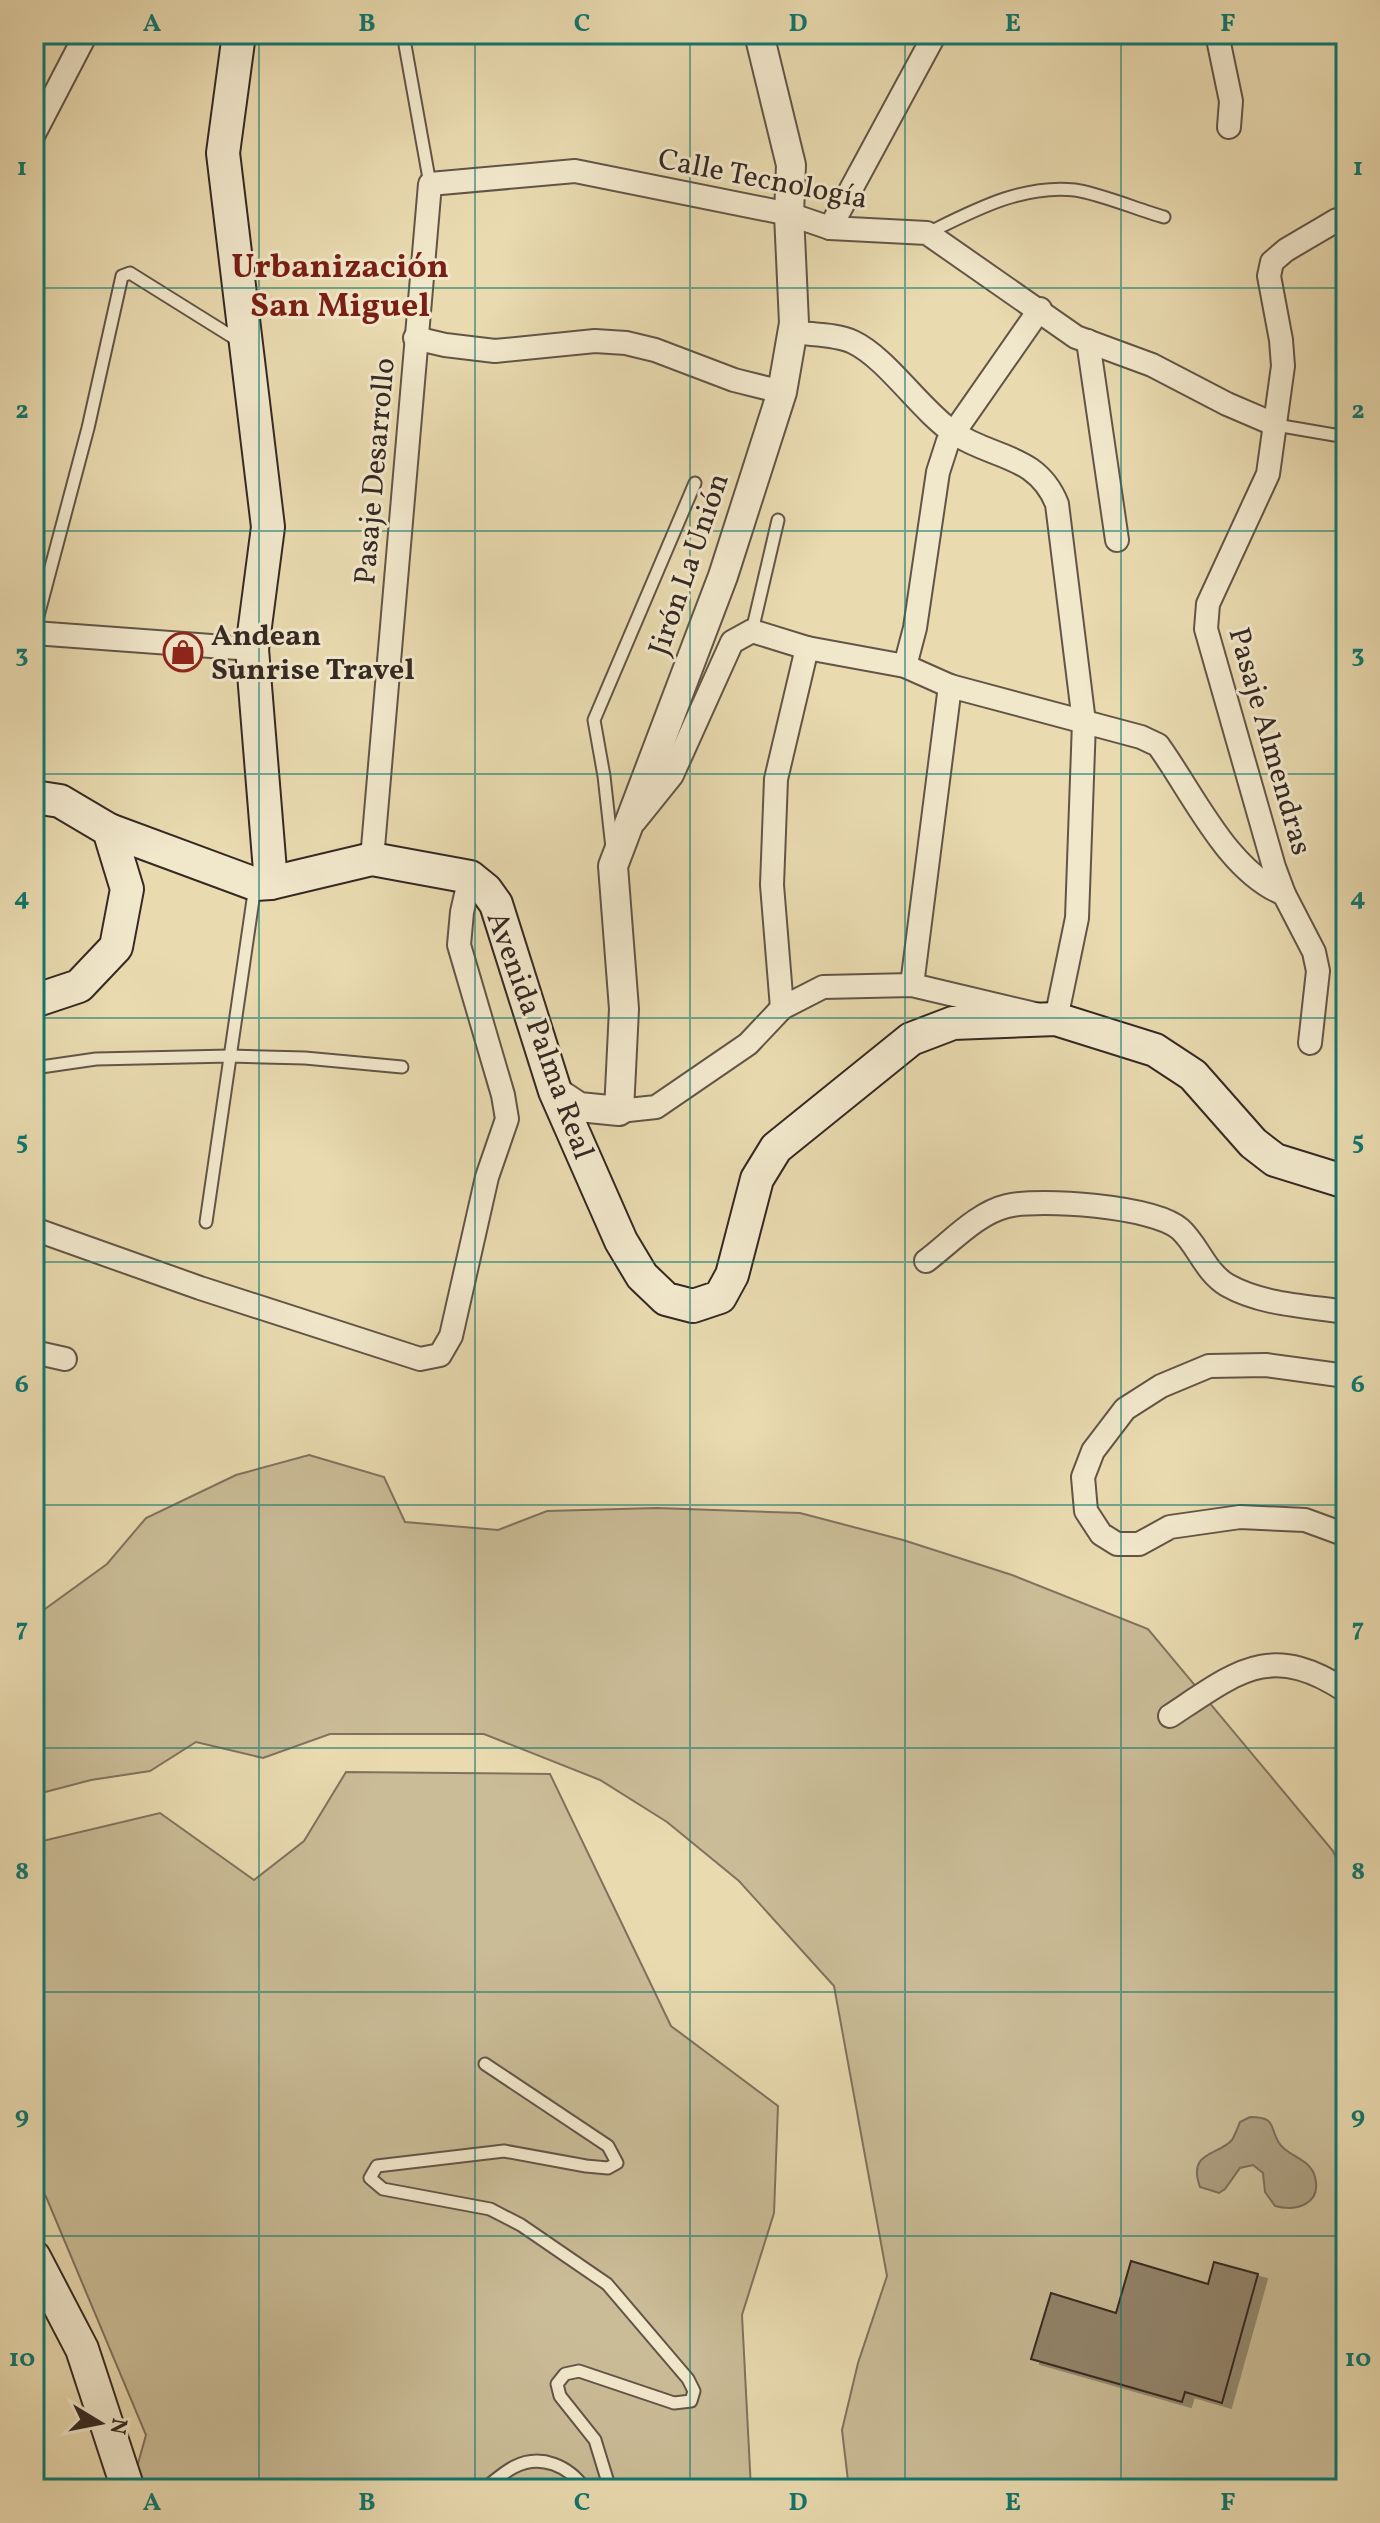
<svg xmlns="http://www.w3.org/2000/svg" width="1380" height="2523" viewBox="0 0 1380 2523" font-family="Vollkorn,serif">
  <style>
    .green { fill: #cabc97; stroke: #80725e; stroke-width: 2 }
    .water { fill: #ac9e80; stroke: #7c6f5b; stroke-width: 2 }
    .building { fill: #93856c; stroke: #352924; stroke-width: 2; filter: url(#shadow) }
    .lines { fill: none; stroke-linecap: round; stroke-linejoin: round }
    .service-casing { stroke: #625547; stroke-width: 15 }
    .minor-casing { stroke: #625547; stroke-width: 26 }
    .tertiary-casing { stroke: #625547; stroke-width: 32 }
    .secondary-casing { stroke: #352924; stroke-width: 36 }
    .service { stroke: #f1e7cb; stroke-width: 11 }
    .minor { stroke: #f1e7cb; stroke-width: 22 }
    .tertiary { stroke: #f1e7cb; stroke-width: 28 }
    .secondary { stroke: #f1e7cb; stroke-width: 32 }
    .grid { fill: none; stroke: #0f766e; stroke-width: 2; stroke-opacity: 0.55 }
    .labels { text-anchor: middle; stroke-width: 6; stroke-linejoin: round; paint-order: stroke }
    .street-label { font-size: 30px; fill: #352924; stroke: #f1e7cb }
    .poi-label { font-size: 30px; font-weight: bold; fill: #352924; stroke: #f1e7cb; text-anchor: start }
    .quarter-label { font-size: 34px; font-weight: bold; fill: #7a1f14; stroke: #f1e7cb }
    .neatline { fill: none; stroke: #0f766e; stroke-width: 3 }
    .grid-label { font-size: 26px; text-anchor: middle; font-weight: bold; fill: #0f766e }
  </style>
  <defs>
    <filter id="shadow"><feDropShadow dx="9" dy="5" stdDeviation="0" flood-color="#0004"/></filter>
  </defs>
  <rect width="100%" height="100%" fill="#e9daaf"/>
  <filter id="stains"><feTurbulence type="fractalNoise" baseFrequency=".0025" numOctaves="4"/><feColorMatrix values="0 0 0 0 .2 0 0 0 0 .09 0 0 0 0 .02 0 0 0 .5 -.17"/></filter>
  <radialGradient id="worn" r=".72"><stop offset=".6" stop-color="#630" stop-opacity="0"/><stop offset="1" stop-color="#630" stop-opacity=".3"/></radialGradient>
  <g class="green">
    <polygon points="309,1455 384,1477 405,1522 498,1530 547,1511 657,1508 800,1513 903,1540 1012,1575 1148,1629 1333,1851 1346,1880 1346,2489 849,2489 842,2430 858,2363 887,2276 834,1986 739,1881 667,1822 600,1780 484,1734 330,1734 263,1758 196,1742 150,1771 91,1780 34,1795 34,1617 107,1564 146,1518 236,1475"/>
    <polygon points="346,1772 550,1774 671,2026 778,2106 774,2213 742,2315 751,2489 146,2489 137,2467 146,2435 47,2199 34,2174 34,1843 160,1813 254,1880 304,1841"/>
  </g>
  <path class="water" d="M1250 2117C1277 2117 1269 2127 1279 2143 1288 2157 1310 2158 1315 2177 1322 2204 1296 2212 1275 2206L1265 2192 1263 2173 1253 2165 1240 2168 1225 2189 1219 2193 1200 2187C1187 2151 1218 2156 1232 2140 1235 2135 1238 2127 1240 2122Z"/>
  <polygon class="building" points="1131,2261 1208,2284 1214,2262 1258,2274 1222,2403 1185,2392 1182,2402 1031,2359 1051,2293 1116,2313"/>
  <g class="lines">
    <g class="service-casing">
      <g id="service">
        <polyline points="406,34 405,45 430,184"/>
        <path d="M928 233C973 211 1022 184 1075 190 1098 193 1139 210 1164 217"/>
        <polyline points="1276,425 1346,437"/>
        <polyline points="34,631 88,428 122,276 130,273 239,341"/>
        <polyline points="752,631 778,520"/>
        <polyline points="612,848 604,776 594,720 695,483"/>
        <polyline points="34,1068 96,1059 230,1056 305,1058 402,1067"/>
        <polyline points="206,1222 255,886"/>
        <polyline points="485,2064 608,2146 617,2163 608,2168 586,2166 504,2151 377,2166 370,2178 383,2189 490,2209 521,2225 607,2284 688,2379 694,2391 691,2401 674,2403 579,2371 565,2374 557,2384 560,2396 595,2440 610,2489"/>
        <path d="M484 2489C493 2482 504 2472 514 2467 541 2453 569 2466 585 2489"/>
      </g>
    </g>
    <g class="minor-casing">
      <g id="minor">
        <polyline points="1217,34 1231,101 1229,127"/>
        <polyline points="34,134 86,34"/>
        <polyline points="830,228 935,34"/>
        <polyline points="415,338 445,345 495,351 595,341 626,343 655,350 734,380 782,392"/>
        <polyline points="1088,341 1117,540"/>
        <polyline points="34,633 252,649"/>
        <polyline points="905,666 915,628 938,472 948,441 1040,309"/>
        <path d="M635 821 672 775 732 642 752 631 807 648 905 666 950 686 1141 737 1158 745C1193 793 1227 871 1284 894"/>
        <polyline points="372,859 430,184 575,171 789,214 830,228 927,233 1076,337 1152,365 1227,404 1276,425"/>
        <polyline points="912,985 950,686"/>
        <polyline points="782,1008 772,885 776,779 807,648"/>
        <polyline points="1310,1043 1318,971 1314,952 1284,894 1274,867 1206,629 1208,604 1268,474 1283,366 1281,340 1269,276 1272,262 1286,250 1337,220 1346,220"/>
        <path d="M619 1111 656 1107 748 1044 782 1008 823 987 912 985 1056 1019 1077 918 1084 722 1057 504C1037 454 993 459 954 433 921 411 887 358 853 342 836 334 811 335 792 332"/>
        <polyline points="34,1229 200,1288 420,1359 440,1355 451,1336 487,1177 507,1119 503,1095 459,945 462,912 470,877"/>
        <path d="M926 1261C950 1243 977 1213 1007 1206 1040 1198 1154 1206 1180 1229 1198 1245 1205 1272 1227 1285 1262 1305 1307 1306 1346 1312"/>
        <polyline points="34,1352 65,1359"/>
        <polyline points="1346,1376 1266,1365 1209,1366 1161,1386 1125,1409 1093,1451 1083,1477 1086,1511 1101,1534 1117,1544 1139,1544 1170,1527 1240,1517 1305,1520 1346,1535"/>
        <path d="M1170 1716C1237 1672 1270 1641 1346 1691"/>
      </g>
    </g>
    <g class="tertiary-casing">
      <polyline id="tertiary" points="555,1091 579,1107 619,1111 624,1009 613,866 723,576 782,392 794,323 789,214 791,165 759,34"/>
    </g>
    <g class="secondary-casing">
      <g id="secondary">
        <polyline points="239,34 223,153 268,527 252,649 271,883"/>
        <polyline points="34,797 60,801 109,830 127,889 116,947 79,986 34,1001"/>
        <polyline points="109,830 255,884 271,883 372,859 470,877 486,890 496,904 555,1091 621,1241 642,1276 666,1299 693,1306 720,1297 732,1275 757,1179 776,1148 911,1039 953,1023 1056,1019 1155,1050 1193,1075 1253,1143 1275,1160 1346,1182"/>
        <polyline points="34,2257 82,2349 128,2489"/>
      </g>
    </g>
    <use href="#service" class="service"/>
    <use href="#minor" class="minor"/>
    <use href="#tertiary" class="tertiary"/>
    <use href="#secondary" class="secondary"/>
  </g>
  <path class="grid" d="M259 34V2489M475 34V2489M690 34V2489M905 34V2489M1121 34V2489M34 288H1346M34 531H1346M34 774H1346M34 1018H1346M34 1262H1346M34 1505H1346M34 1748H1346M34 1992H1346M34 2236H1346"/>
  <defs>
    <g id="shop-ring" transform="scale(2)"><circle r="9.5" fill="#f1e7cb" stroke="#8f2418" stroke-width="1.5"/><path d="M-5-2.5h2.3a2.7 3.5 0 0 1 5.4 0H5L5.5 6h-11ZM-1.5-2.5h3a1.5 2.3 0 0 0-3 0Z" fill="#8f2418"/></g>
  </defs>
  <g fill-rule="evenodd">
    <use href="#shop-ring" x="183" y="652"/>
  </g>
  <g class="labels">
    <g class="street-label">
      <text transform="translate(763 178) rotate(11)" y="10">Calle Tecnología</text>
      <text transform="translate(374 471) rotate(-85)" y="10">Pasaje Desarrollo</text>
      <text transform="translate(688 564) rotate(-71)" y="10">Jirón La Unión</text>
      <text transform="translate(1271 741) rotate(74)" y="10">Pasaje Almendras</text>
      <text transform="translate(541 1035) rotate(70)" y="10">Avenida Palma Real</text>
    </g>
    <g class="poi-label">
      <text x="211" y="645">Andean<tspan x="211" dy="34">Sunrise Travel</tspan></text>
    </g>
    <g class="quarter-label">
      <text x="340" y="277">Urbanización<tspan x="340" dy="39">San Miguel</tspan></text>
    </g>
  </g>
  <rect width="1380" height="2523" fill="none" stroke="#e9daaf" stroke-width="88"/>
  <g transform="translate(100 2423) rotate(100)" stroke="#f1e7cb" stroke-width="6" paint-order="stroke">
  <path d="M0-6L14 30L0 20L-14 30Z" fill="#352924"/>
  <text y="-12" font-size="22" font-weight="bold" text-anchor="middle" fill="#352924">N</text>
  </g>
  <rect x="44" y="44" width="1292" height="2435" class="neatline"/>
  <g class="grid-label">
    <text x="152" y="31">A</text>
    <text x="367" y="31">B</text>
    <text x="582" y="31">C</text>
    <text x="798" y="31">D</text>
    <text x="1013" y="31">E</text>
    <text x="1228" y="31">F</text>
    <text x="22" y="175">1</text>
    <text x="1358" y="175">1</text>
    <text x="22" y="418">2</text>
    <text x="1358" y="418">2</text>
    <text x="22" y="662">3</text>
    <text x="1358" y="662">3</text>
    <text x="22" y="905">4</text>
    <text x="1358" y="905">4</text>
    <text x="22" y="1149">5</text>
    <text x="1358" y="1149">5</text>
    <text x="22" y="1392">6</text>
    <text x="1358" y="1392">6</text>
    <text x="22" y="1636">7</text>
    <text x="1358" y="1636">7</text>
    <text x="22" y="1879">8</text>
    <text x="1358" y="1879">8</text>
    <text x="22" y="2123">9</text>
    <text x="1358" y="2123">9</text>
    <text x="22" y="2366">10</text>
    <text x="1358" y="2366">10</text>
    <text x="152" y="2510">A</text>
    <text x="367" y="2510">B</text>
    <text x="582" y="2510">C</text>
    <text x="798" y="2510">D</text>
    <text x="1013" y="2510">E</text>
    <text x="1228" y="2510">F</text>
  </g>
  <rect width="100%" height="100%" filter="url(#stains)"/>
  <rect width="100%" height="100%" fill="url(#worn)"/>
</svg>
